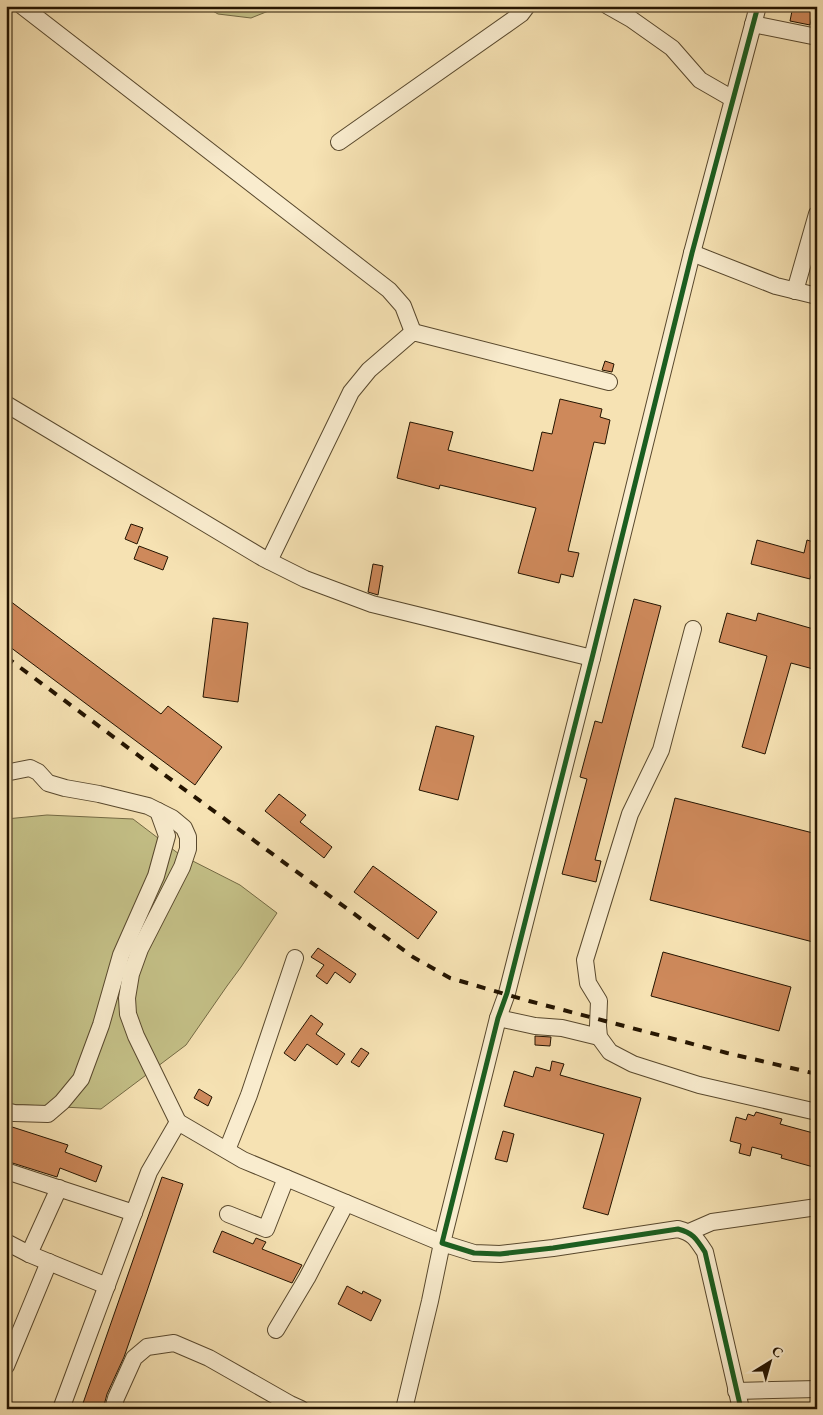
<svg xmlns="http://www.w3.org/2000/svg" width="823" height="1415" viewBox="0 0 823 1415" font-family="'EB Garamond',serif">
  <style>
    .green { fill: #c4c087; stroke: #746a44 }
    .building { fill: #ce895b; stroke: #241400 }
    .lines { fill: none; stroke-linecap: round; stroke-linejoin: round }
    .minor-casing { stroke: #58482d; stroke-width: 18 }
    .minor { stroke: #f9ecce; stroke-width: 16 }
    .rail { stroke: #241400; stroke-width: 4; stroke-dasharray: 9 9; stroke-linecap: butt }
    .cycleway-casing { stroke: #f9ecce; stroke-width: 8 }
    .cycleway { stroke: #1b5e20; stroke-width: 5 }
  </style>
  <rect width="100%" height="100%" fill="#f6e2b3"/>
  <filter id="stains"><feTurbulence type="fractalNoise" baseFrequency=".004" numOctaves="4"/><feColorMatrix values="0 0 0 0 .2 0 0 0 0 .09 0 0 0 0 .02 0 0 0 .5 -.17"/></filter>
  <radialGradient id="worn" r=".72"><stop offset=".6" stop-color="#630" stop-opacity="0"/><stop offset="1" stop-color="#630" stop-opacity=".3"/></radialGradient>
  <g class="green">
    <polygon points="204,6 281,6 251,18 218,14"/>
    <polygon points="47,815 133,819 179,854 240,885 277,913 241,967 227,986 186,1045 101,1109 6,1104 6,819"/>
  </g>
  <g class="building">
    <polygon points="793,6 814,6 810,25 790,21"/>
    <polygon points="605,361 614,364 612,372 602,370"/>
    <polygon points="560,399 602,409 600,417 610,420 605,444 594,442 568,551 579,553 573,577 561,574 559,583 518,573 536,508 440,485 439,489 397,478 410,422 453,432 448,450 533,471 542,432 552,434"/>
    <polygon points="131,524 143,528 137,544 125,539"/>
    <polygon points="757,540 804,553 807,540 817,543 817,553 810,579 751,564"/>
    <polygon points="139,546 168,557 163,570 134,559"/>
    <polygon points="373,564 383,566 378,595 368,592"/>
    <polygon points="6,598 161,714 168,706 222,747 195,785 6,644"/>
    <polygon points="634,599 661,606 595,860 601,861 596,882 562,874 587,779 580,777 595,721 602,723"/>
    <polygon points="727,613 756,621 758,613 817,630 817,670 791,663 765,754 742,747 767,656 719,642"/>
    <polygon points="213,618 248,623 238,702 203,697"/>
    <polygon points="436,726 474,736 458,800 419,790"/>
    <polygon points="279,794 306,815 300,822 332,847 324,858 265,811"/>
    <polygon points="675,798 817,834 817,943 650,900"/>
    <polygon points="373,866 437,912 418,939 354,892"/>
    <polygon points="318,948 356,974 350,983 335,972 327,984 316,976 324,965 311,957"/>
    <polygon points="663,952 791,987 779,1031 651,996"/>
    <polygon points="311,1015 323,1024 316,1034 345,1054 337,1065 307,1044 295,1061 284,1053"/>
    <polygon points="535,1036 551,1037 550,1046 535,1045"/>
    <polygon points="361,1048 369,1053 359,1067 351,1062"/>
    <polygon points="552,1061 564,1064 560,1075 641,1098 608,1215 583,1208 604,1134 504,1106 514,1071 533,1077 536,1067 550,1071"/>
    <polygon points="199,1089 212,1097 208,1106 194,1098"/>
    <polygon points="756,1112 782,1119 780,1124 817,1134 817,1168 781,1158 782,1155 752,1147 750,1156 739,1153 741,1144 730,1141 736,1117 746,1120 748,1114 754,1116"/>
    <polygon points="6,1125 68,1145 65,1152 102,1166 96,1182 60,1168 57,1177 6,1161"/>
    <polygon points="503,1131 514,1134 507,1162 495,1159"/>
    <polygon points="162,1177 183,1184 146,1294 124,1357 107,1394 103,1409 81,1409"/>
    <polygon points="222,1231 253,1244 256,1238 266,1242 262,1249 302,1265 292,1283 213,1252"/>
    <polygon points="347,1286 362,1294 363,1291 381,1300 371,1321 338,1304"/>
  </g>
  <g class="lines">
    <g class="minor-casing">
      <g id="minor">
        <polyline points="22,6 389,290 403,306 413,332"/>
        <polyline points="608,6 631,19 672,48 700,80 733,99"/>
        <polyline points="753,24 817,37"/>
        <polyline points="339,142 521,14 527,6"/>
        <polyline points="692,253 776,286 817,296"/>
        <polyline points="795,291 817,214"/>
        <polyline points="6,404 263,558 305,579 372,604 592,658"/>
        <polyline points="269,561 351,392 369,370 413,332 609,382"/>
        <polyline points="693,629 661,750 630,814 585,960 588,983 599,1001 598,1026 599,1037 610,1052 633,1064 699,1085 817,1112"/>
        <polyline points="10,772 30,768 38,772 48,783 65,788 99,794 148,806 172,818 184,828 188,837 188,849 182,867 140,949 131,974 127,998 128,1014 136,1036 178,1122"/>
        <polyline points="498,1018 535,1026 562,1028 599,1037"/>
        <polyline points="6,1111 14,1113 48,1114 62,1102 81,1079 101,1025 121,955 156,876 167,836 158,811"/>
        <polyline points="227,1150 249,1095 295,958"/>
        <polyline points="6,1171 134,1213"/>
        <polyline points="228,1214 266,1229 286,1178"/>
        <polyline points="689,1232 712,1222 817,1207"/>
        <polyline points="6,1242 29,1254 107,1286"/>
        <polyline points="29,1254 59,1188"/>
        <polyline points="276,1330 307,1278 346,1203"/>
        <polyline points="6,1366 49,1262"/>
        <polyline points="736,1391 817,1389"/>
        <polyline points="61,1409 149,1172 178,1122 243,1160 442,1243 430,1301 404,1409"/>
        <polyline points="113,1409 116,1398 134,1358 147,1347 174,1343 209,1358 290,1404 301,1409"/>
        <path d="M741 1409 705 1252C696 1238 693 1233 678 1229L553 1248 500 1254 474 1253 442 1243 498 1018 507 993 592 658 692 253 758 6"/>
      </g>
    </g>
    <use href="#minor" class="minor"/>
    <polyline class="rail" points="6,657 162,773 413,957 450,978 529,1001 727,1053 817,1074"/>
    <g class="cycleway-casing">
      <path id="cycleway" d="M741 1409 705 1252C696 1238 693 1233 678 1229L553 1248 500 1254 474 1253 442 1243 498 1018 507 993 592 658 692 253 758 6"/>
    </g>
    <use href="#cycleway" class="cycleway"/>
  </g>
  <rect width="823" height="1415" fill="none" stroke="#f6e2b3" stroke-width="25"/>
  <rect x="8" y="8" width="808" height="1400" fill="none" stroke="#241400" stroke-width="2.5"/>
  <rect x="12" y="12" width="798" height="1390" fill="none" stroke="#241400"/>
  <g transform="translate(770 1362) rotate(37)" stroke="#f9ecce" stroke-width="4" paint-order="stroke">
  <path d="M0-4L9 19L0 12L-9 19Z" fill="#241400"/>
  <text y="-8" font-size="14" font-weight="bold" text-anchor="middle" fill="#241400">С</text>
  </g>
  <rect width="100%" height="100%" filter="url(#stains)"/>
  <rect width="100%" height="100%" fill="url(#worn)"/>
</svg>
